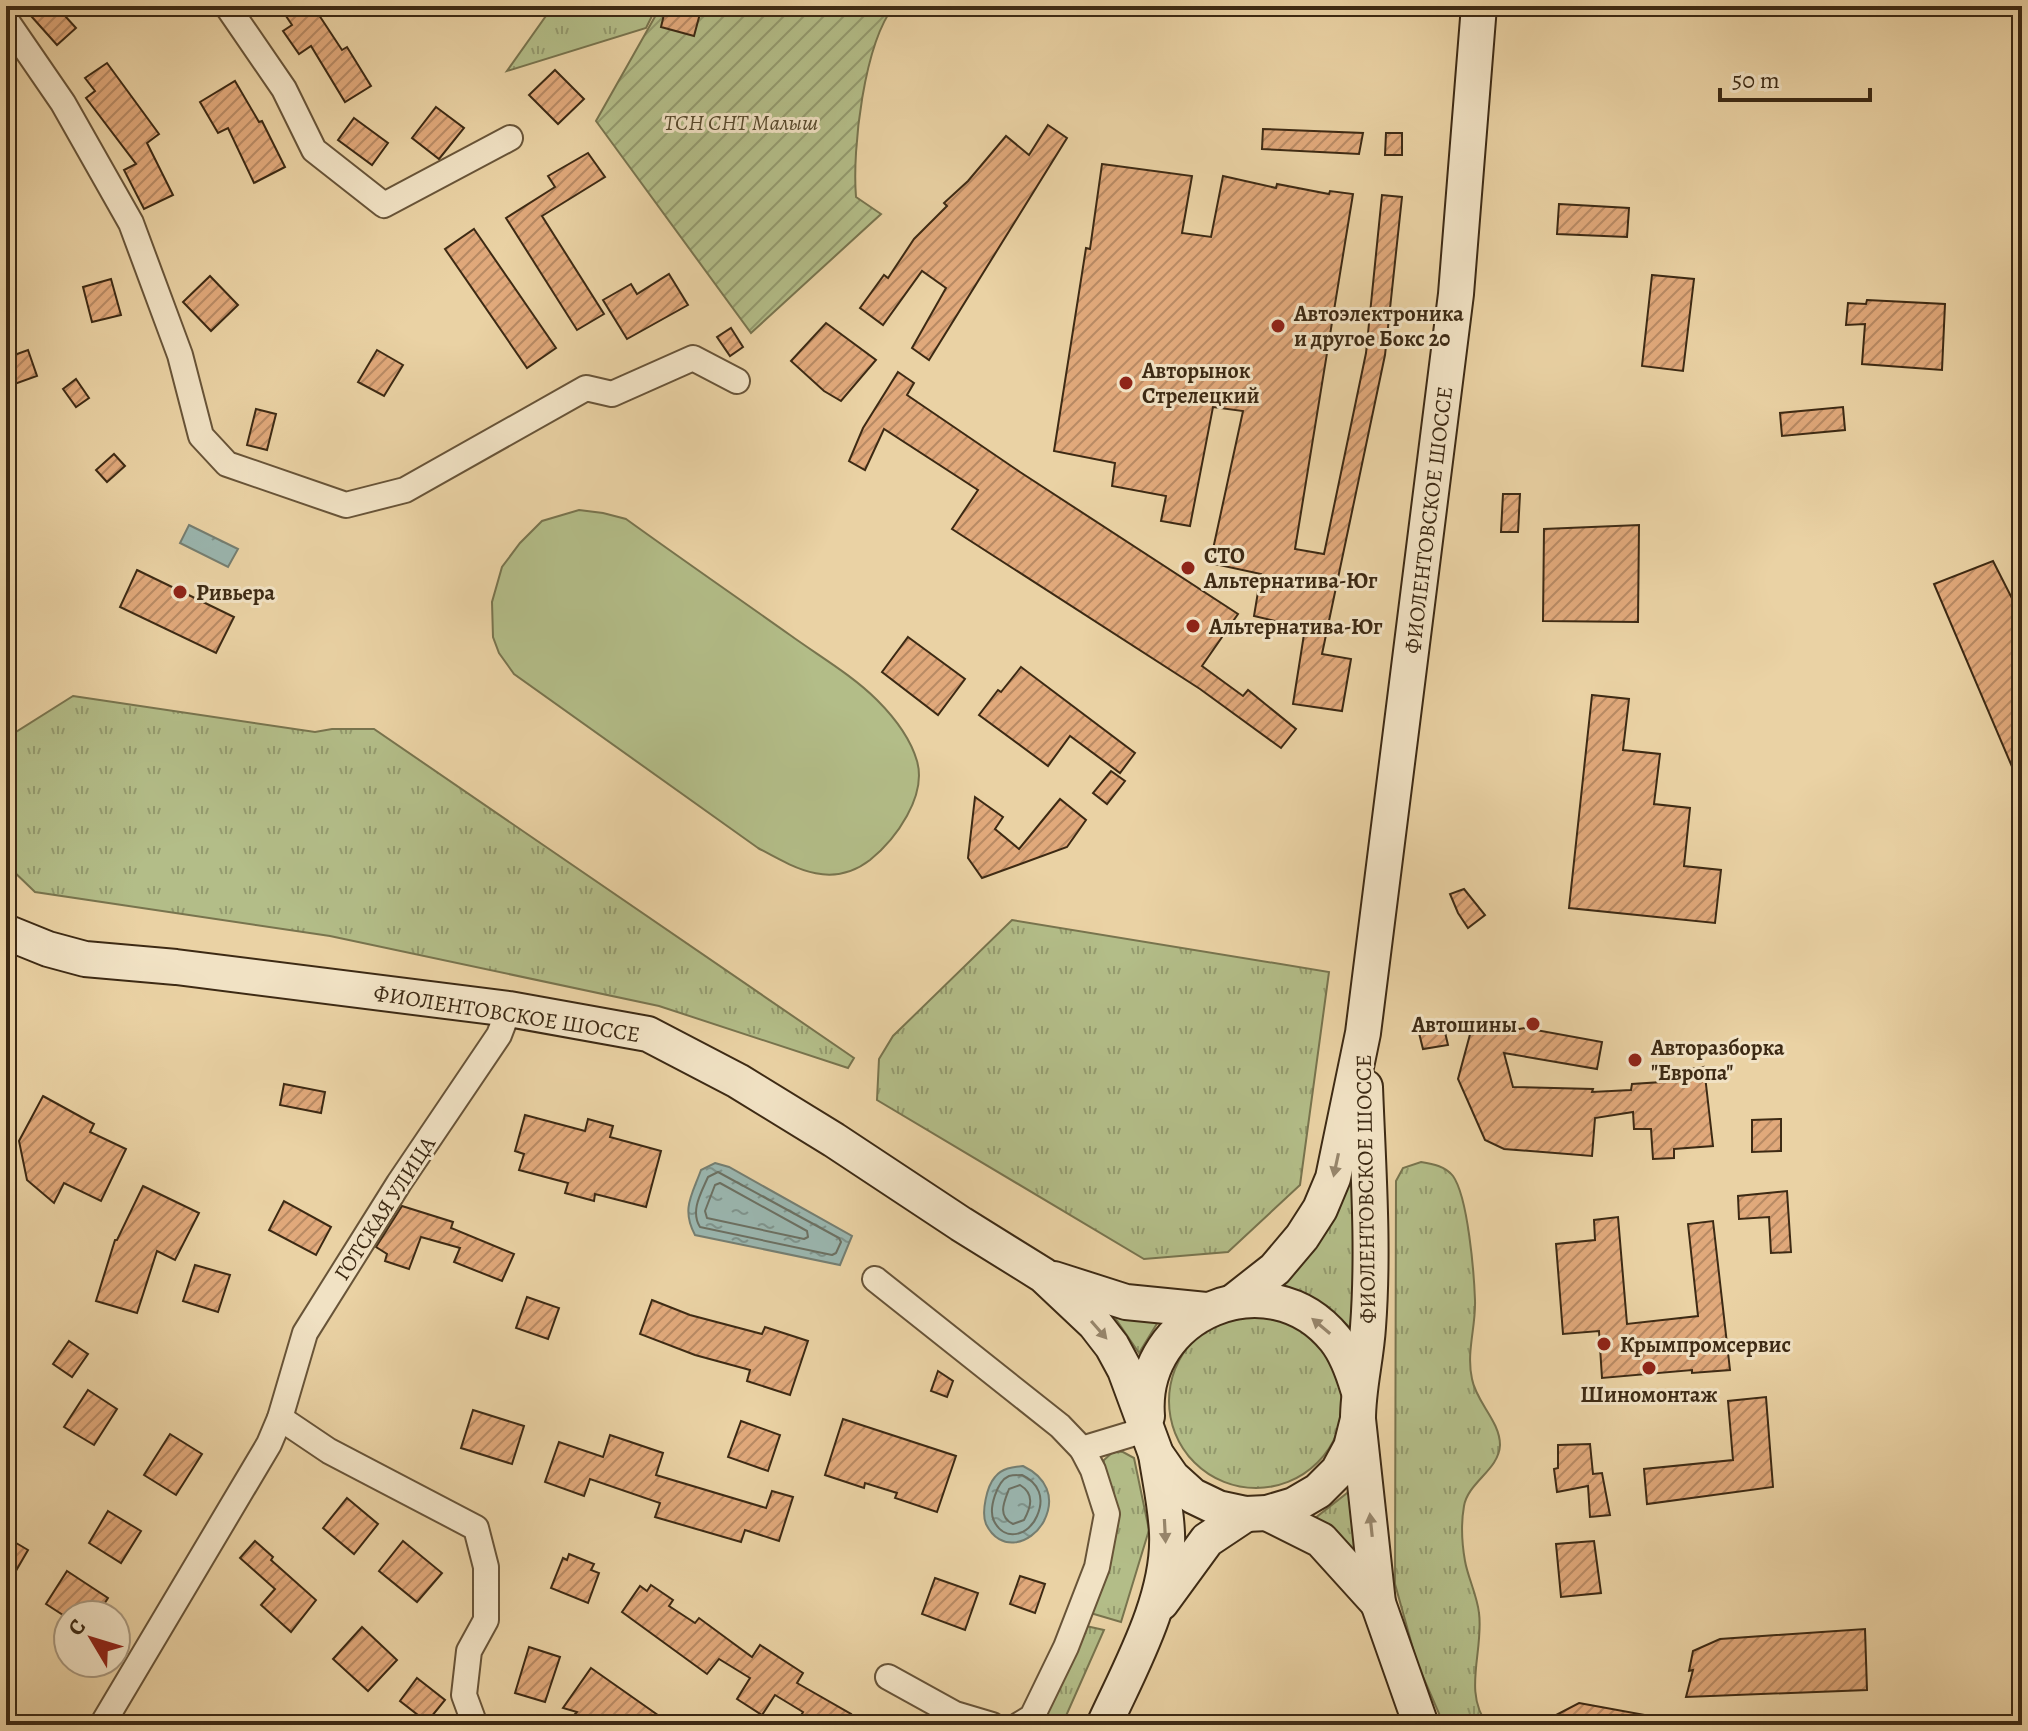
<svg xmlns="http://www.w3.org/2000/svg" width="2028" height="1731" viewBox="0 0 2028 1731" font-family="Alegreya,serif">
  <style>
    .grass { fill: url(#grass-tufts); stroke: #78744e; stroke-width: 2 }
    .park { fill: #b3bd88; stroke: #78744e; stroke-width: 2 }
    .garden { fill: url(#garden-furrows); stroke: #78744e; stroke-width: 2 }
    .water { fill: url(#water-ripples); stroke: #757e71; stroke-width: 2 }
    .lines { fill: none; stroke-linecap: round; stroke-linejoin: round }
    .shore { stroke: #6c7062; stroke-width: 2 }
    .building { fill: url(#building-hatch); stroke: #3d2a14; stroke-width: 2 }
    .street-casing { stroke: #685438; stroke-width: 28 }
    .secondary-casing { stroke: #3d2a14; stroke-width: 38 }
    .street { stroke: #f1e2c4; stroke-width: 24 }
    .secondary { stroke: #f1e2c4; stroke-width: 34 }
    .oneway { fill: #97866c }
    .poi-dot { fill: #8f2418; stroke: #f1e2c4; stroke-width: 3 }
    .labels { text-anchor: middle; stroke-width: 6; stroke-linejoin: round; paint-order: stroke }
    .park-label { font-size: 22px; font-style: italic; fill: #55472b; stroke: #f1e2c4 }
    .poi-label { font-size: 22px; font-weight: bold; fill: #3d2a14; stroke: #f1e2c4; text-anchor: start }
    .street-label { font-size: 22px; fill: #3d2a14; stroke: #f1e2c4 }
  </style>
  <defs>
    <pattern id="grass-tufts" width="24" height="20" patternUnits="userSpaceOnUse" patternTransform="scale(2)"><rect width="24" height="20" fill="#b3bd88"/><path d="M3 7l-1-3M5 7V3M7 7l1-3M15 17l-1-3M17 17v-4M19 17l1-3" fill="none" stroke="#939a6e"/></pattern>
    <pattern id="garden-furrows" width="10" height="10" patternUnits="userSpaceOnUse" patternTransform="scale(2)"><rect width="10" height="10" fill="#b3bd88"/><path d="M-1 1l2-2M0 10L10 0M9 11l2-2" fill="none" stroke="#939a6e"/></pattern>
    <pattern id="water-ripples" width="26" height="14" patternUnits="userSpaceOnUse" patternTransform="scale(2)"><rect width="26" height="14" fill="#9ab6af"/><path d="M2 4q2-2 4 0t4 0M15 11q2-2 4 0t4 0" fill="none" stroke="#7f948d"/></pattern>
    <pattern id="building-hatch" width="6" height="6" patternUnits="userSpaceOnUse" patternTransform="scale(2)"><rect width="6" height="6" fill="#e1a97b"/><path d="M-1 1l2-2M0 6l6-6M5 7l2-2" fill="none" stroke="#b88a64"/></pattern>
  </defs>
  <rect width="100%" height="100%" fill="#ead2a4"/>
  <filter id="stains"><feTurbulence type="fractalNoise" baseFrequency=".0025" numOctaves="4"/><feColorMatrix values="0 0 0 0 .2 0 0 0 0 .09 0 0 0 0 .02 0 0 0 .5 -.17"/></filter>
  <radialGradient id="worn" r=".72"><stop offset=".6" stop-color="#630" stop-opacity="0"/><stop offset="1" stop-color="#630" stop-opacity=".3"/></radialGradient>
  <g class="grass">
    <polygon points="553,6 657,6 646,28 507,71"/>
    <polygon points="73,696 315,732 332,729 374,729 854,1058 848,1068 659,1006 330,936 35,892 6,864 6,732 11,735"/>
    <polygon points="1012,920 1329,972 1300,1185 1228,1252 1144,1259 877,1100 879,1059 893,1036"/>
    <path d="M1355 1115 1356 1334C1333 1309 1307 1292 1274 1282Z"/>
    <path d="M1421 1162C1433 1164 1445 1166 1453 1176 1468 1197 1474 1273 1475 1300 1476 1327 1466 1352 1472 1379 1476 1402 1500 1421 1500 1445 1499 1470 1468 1482 1464 1506 1461 1523 1462 1544 1465 1561 1468 1578 1477 1595 1479 1613 1484 1650 1462 1693 1488 1725H1444L1417 1663 1395 1584 1396 1181 1403 1168Z"/>
    <polygon points="1109,1309 1161,1317 1139,1353"/>
    <circle cx="1256" cy="1401" r="87"/>
    <polygon points="1114,1451 1123,1452 1134,1458 1149,1530 1121,1622 1087,1612 1104,1460"/>
    <polygon points="1355,1481 1358,1569 1314,1519 1347,1493"/>
    <polygon points="1086,1626 1104,1630 1062,1725 1040,1725"/>
  </g>
  <path class="park" d="M579 510 603 513 626 519C680 558 735 596 790 635 819 656 852 675 877 700 894 717 910 737 917 761 927 796 896 839 870 860 831 890 795 868 758 848L514 674 499 653 493 637 492 602 502 567 520 543 542 521Z"/>
  <path class="garden" d="M661 6H894C864 44 852 149 856 197L881 214 751 333 596 121Z"/>
  <g class="water">
    <polygon points="189,525 238,549 228,567 180,543"/>
    <path d="M715 1163 729 1167 852 1236 840 1265 695 1235C681 1209 692 1195 701 1170Z"/>
    <path d="M1023 1466C1046 1477 1056 1497 1044 1521 1031 1545 1000 1553 986 1524 981 1512 987 1486 995 1477 1002 1468 1013 1467 1023 1466Z"/>
  </g>
  <g class="lines">
    <g class="shore">
      <path d="M718 1172 839 1238 841 1242 836 1253 832 1255 700 1227C690 1211 701 1193 708 1177Z"/>
      <polygon points="720,1183 807,1231 808,1237 804,1239 707,1218 705,1211 715,1185"/>
      <path d="M1022 1475C1039 1483 1045 1498 1037 1516 1029 1535 1005 1543 994 1521 988 1509 997 1481 1009 1476 1013 1475 1019 1475 1022 1475Z"/>
      <path d="M1020 1485C1035 1494 1031 1507 1024 1520L1013 1524C997 1516 1004 1502 1009 1489Z"/>
    </g>
  </g>
  <g class="building">
    <polygon points="45,6 56,6 76,28 57,45 32,17"/>
    <polygon points="294,6 313,6 342,50 347,47 371,86 345,102 311,46 299,54 283,31 292,25 284,13"/>
    <polygon points="666,6 702,6 694,36 661,27"/>
    <polygon points="107,63 159,134 147,143 173,195 144,209 124,170 136,164 86,98 95,91 85,78"/>
    <polygon points="555,70 584,99 558,124 529,95"/>
    <polygon points="235,81 259,122 262,121 285,167 254,183 228,128 218,133 200,102"/>
    <polygon points="436,107 464,128 439,159 412,138"/>
    <polygon points="354,118 388,143 372,165 338,140"/>
    <polygon points="1048,125 1067,138 929,360 912,348 946,288 922,271 883,325 860,308 884,275 888,278 914,239 947,206 944,203 968,181 1006,136 1029,155"/>
    <polygon points="1263,129 1363,133 1359,154 1262,149"/>
    <polygon points="1386,133 1402,133 1402,155 1385,155"/>
    <polygon points="588,153 605,177 542,216 604,314 577,330 506,218 555,187 548,176"/>
    <polygon points="1102,164 1192,176 1182,233 1211,237 1223,176 1276,188 1277,184 1329,194 1330,191 1353,194 1295,549 1324,554 1366,353 1382,195 1402,197 1385,355 1322,654 1351,659 1342,711 1293,704 1305,628 1254,616 1261,574 1210,563 1243,411 1213,407 1190,526 1161,521 1166,496 1112,486 1115,463 1054,451 1086,248 1090,249"/>
    <polygon points="1559,204 1629,208 1627,237 1557,234"/>
    <polygon points="474,229 556,348 527,368 445,249"/>
    <polygon points="669,274 688,305 627,339 603,300 631,284 637,294"/>
    <polygon points="1652,275 1694,279 1683,371 1642,366"/>
    <polygon points="210,276 238,305 211,331 183,302"/>
    <polygon points="111,279 121,315 92,322 83,287"/>
    <polygon points="1867,300 1945,304 1942,370 1862,364 1865,324 1846,325 1848,303 1866,304"/>
    <polygon points="826,323 876,360 841,401 824,391 791,361"/>
    <polygon points="731,328 743,347 730,356 717,337"/>
    <polygon points="28,350 37,376 6,387 6,358"/>
    <polygon points="377,350 403,365 384,396 358,382"/>
    <polygon points="898,372 914,383 907,395 1020,472 1238,614 1202,666 1243,696 1248,690 1296,729 1281,748 1200,689 952,529 978,490 884,429 865,470 849,461 863,428"/>
    <polygon points="76,379 89,398 76,407 63,389"/>
    <polygon points="1843,407 1845,430 1782,436 1780,413"/>
    <polygon points="256,409 276,414 267,450 247,445"/>
    <polygon points="114,454 125,466 107,482 96,470"/>
    <polygon points="1503,494 1520,494 1518,532 1501,532"/>
    <polygon points="1639,525 1638,622 1543,621 1544,529"/>
    <polygon points="1993,561 2022,618 2022,790 1934,584"/>
    <polygon points="137,570 234,617 216,653 120,607"/>
    <polygon points="908,637 965,679 938,715 882,672"/>
    <polygon points="1021,667 1135,753 1120,773 1070,736 1048,766 979,715 998,690 1001,692"/>
    <polygon points="1592,695 1629,699 1623,750 1660,754 1654,804 1690,808 1684,866 1721,870 1715,923 1569,908"/>
    <polygon points="1111,771 1125,781 1107,804 1093,793"/>
    <polygon points="975,797 1003,817 995,829 1019,849 1060,799 1086,820 1067,847 982,878 968,858"/>
    <polygon points="1464,889 1485,915 1468,928 1458,913 1450,894"/>
    <polygon points="1472,1027 1495,1033 1525,1028 1602,1042 1597,1069 1504,1053 1513,1087 1593,1089 1592,1092 1631,1090 1632,1084 1677,1081 1676,1071 1704,1067 1713,1146 1674,1149 1674,1158 1653,1159 1651,1129 1634,1129 1633,1112 1595,1118 1592,1156 1504,1149 1485,1140 1458,1079"/>
    <polygon points="1444,1028 1448,1045 1423,1049 1419,1033"/>
    <polygon points="284,1084 325,1092 321,1113 280,1105"/>
    <polygon points="43,1096 94,1124 90,1132 126,1149 101,1201 64,1183 54,1203 27,1180 19,1141"/>
    <polygon points="525,1115 585,1131 588,1119 613,1126 610,1137 661,1151 646,1207 595,1194 594,1201 565,1193 568,1183 519,1170 524,1154 515,1151"/>
    <polygon points="1781,1119 1781,1151 1752,1152 1752,1120"/>
    <polygon points="143,1186 199,1213 175,1260 157,1251 137,1313 96,1301 115,1240 117,1240"/>
    <polygon points="1787,1191 1791,1252 1771,1253 1769,1217 1739,1219 1738,1196"/>
    <polygon points="284,1201 331,1227 316,1255 269,1230"/>
    <polygon points="402,1206 453,1222 451,1228 514,1254 502,1281 454,1262 460,1248 421,1237 409,1269 385,1261 387,1254 376,1247"/>
    <polygon points="1618,1217 1627,1324 1698,1316 1688,1224 1713,1221 1730,1370 1692,1373 1692,1370 1602,1378 1599,1331 1563,1334 1556,1244 1595,1240 1594,1220"/>
    <polygon points="195,1265 230,1275 218,1312 183,1301"/>
    <polygon points="527,1297 559,1308 548,1339 516,1328"/>
    <polygon points="652,1300 690,1315 762,1334 765,1327 808,1341 790,1395 747,1381 750,1370 695,1355 640,1334"/>
    <polygon points="69,1341 88,1354 72,1377 53,1364"/>
    <polygon points="938,1371 953,1381 947,1397 931,1391"/>
    <polygon points="88,1390 117,1409 94,1445 64,1427"/>
    <polygon points="1766,1397 1773,1487 1647,1504 1644,1469 1733,1460 1728,1401"/>
    <polygon points="473,1410 524,1426 512,1464 461,1448"/>
    <polygon points="843,1419 956,1456 937,1512 895,1498 897,1493 865,1483 864,1488 825,1475"/>
    <polygon points="741,1421 780,1435 768,1471 728,1457"/>
    <polygon points="170,1434 202,1454 176,1495 144,1475"/>
    <polygon points="610,1435 663,1453 656,1475 766,1508 772,1491 793,1497 779,1541 745,1530 741,1542 655,1517 660,1503 590,1479 584,1496 545,1482 559,1442 603,1457"/>
    <polygon points="1590,1444 1593,1474 1602,1473 1610,1515 1590,1517 1588,1486 1557,1492 1554,1469 1558,1468 1558,1445"/>
    <polygon points="347,1498 378,1524 354,1554 323,1528"/>
    <polygon points="108,1511 141,1531 121,1563 89,1543"/>
    <polygon points="6,1537 28,1550 6,1588"/>
    <polygon points="255,1541 273,1557 271,1560 316,1600 291,1632 261,1605 275,1589 240,1558"/>
    <polygon points="403,1541 442,1573 417,1602 379,1571"/>
    <polygon points="1594,1541 1601,1593 1561,1597 1556,1544"/>
    <polygon points="569,1554 594,1564 591,1570 599,1573 588,1603 551,1588 563,1558 567,1560"/>
    <polygon points="67,1571 108,1598 97,1615 63,1615 46,1604"/>
    <polygon points="1020,1576 1045,1584 1035,1613 1010,1604"/>
    <polygon points="935,1578 978,1593 965,1630 922,1614"/>
    <polygon points="651,1585 673,1600 669,1606 695,1623 699,1618 752,1657 760,1645 803,1673 797,1683 851,1714 845,1725 810,1725 799,1719 803,1712 775,1695 762,1715 737,1699 750,1678 719,1659 707,1674 622,1612 640,1586 647,1591"/>
    <polygon points="362,1627 397,1660 368,1691 333,1659"/>
    <polygon points="1865,1629 1867,1690 1686,1697 1693,1670 1689,1671 1693,1651 1720,1639"/>
    <polygon points="529,1647 560,1657 545,1702 515,1693"/>
    <polygon points="591,1668 672,1725 565,1725 577,1712 563,1708"/>
    <polygon points="417,1678 445,1700 427,1722 400,1701"/>
    <polygon points="1579,1703 1656,1717 1655,1725 1537,1725"/>
  </g>
  <g class="lines">
    <g class="street-casing">
      <g id="street">
        <polyline points="227,6 284,89 314,150 384,205 510,138"/>
        <polyline points="6,20 63,103 131,223 180,355 201,436 227,464 346,505 405,490 586,388 612,394 693,358 737,381"/>
        <polyline points="875,1279 1060,1426 1082,1449 1093,1470 1107,1514 1097,1567 1066,1647 1032,1717 1019,1725"/>
        <polyline points="280,1418 329,1451 476,1528 486,1567 486,1620 469,1651 464,1695 475,1725"/>
        <polyline points="1082,1449 1148,1429"/>
        <polyline points="888,1677 955,1714 992,1725"/>
        <polyline points="102,1725 269,1444 280,1418 305,1333 399,1183 499,1035 509,1009"/>
      </g>
    </g>
    <g class="secondary-casing">
      <g id="secondary">
        <polyline points="6,932 48,949 85,959 176,967 509,1009 648,1034 738,1081 834,1140 961,1224 1043,1275 1095,1324 1112,1346 1125,1370 1156,1454 1172,1477 1193,1496 1218,1508 1246,1514 1267,1513 1294,1505 1318,1491 1338,1471 1351,1447 1358,1419"/>
        <path d="M1365 1087C1368 1166 1374 1248 1368 1327 1366 1359 1358 1388 1358 1419L1378 1603 1421 1725"/>
        <polyline points="1054,1279 1126,1302 1206,1310"/>
        <polyline points="1233,1302 1275,1269 1302,1237 1320,1209 1333,1178 1363,1033 1456,294 1479,6"/>
        <path d="M1147 1416C1139 1313 1269 1258 1335 1339 1347 1354 1353 1372 1358 1389"/>
        <polyline points="1267,1513 1321,1540 1378,1603"/>
        <polyline points="1161,1603 1207,1540 1246,1514"/>
        <path d="M1104 1725C1130 1668 1170 1598 1167 1533 1166 1507 1160 1480 1156 1454"/>
      </g>
    </g>
    <use href="#street" class="street"/>
    <use href="#secondary" class="secondary"/>
  </g>
  <defs><path id="oneway-solid" d="M-6-.8H1V-3.2L6.5 0L1 3.2V.8H-6Z" transform="scale(2)"/></defs>
  <g class="oneway">
    <use href="#oneway-solid" transform="translate(1336 1165) rotate(102)"/>
    <use href="#oneway-solid" transform="translate(1321 1326) rotate(-140)"/>
    <use href="#oneway-solid" transform="translate(1099 1330) rotate(49)"/>
    <use href="#oneway-solid" transform="translate(1371 1525) rotate(-96)"/>
    <use href="#oneway-solid" transform="translate(1165 1531) rotate(87)"/>
  </g>
  <g class="poi-dot">
    <circle cx="1278" cy="326" r="8"/>
    <circle cx="1126" cy="383" r="8"/>
    <circle cx="1188" cy="568" r="8"/>
    <circle cx="180" cy="592" r="8"/>
    <circle cx="1193" cy="626" r="8"/>
    <circle cx="1533" cy="1024" r="8"/>
    <circle cx="1635" cy="1060" r="8"/>
    <circle cx="1604" cy="1344" r="8"/>
    <circle cx="1649" cy="1368" r="8"/>
  </g>
  <g class="labels">
    <g class="park-label">
      <text x="741" y="130">ТСН СНТ Малыш</text>
    </g>
    <g class="poi-label">
      <text x="1294" y="321">Автоэлектроника<tspan x="1294" dy="25">и другое Бокс 20</tspan></text>
      <text x="1142" y="378">Авторынок<tspan x="1142" dy="25">Стрелецкий</tspan></text>
      <text x="1204" y="563">СТО<tspan x="1204" dy="25">Альтернатива-Юг</tspan></text>
      <text x="196" y="600">Ривьера</text>
      <text x="1209" y="634">Альтернатива-Юг</text>
      <text x="1517" y="1032" text-anchor="end">Автошины</text>
      <text x="1651" y="1055">Авторазборка<tspan x="1651" dy="25">"Европа"</tspan></text>
      <text x="1620" y="1352">Крымпромсервис</text>
      <text x="1649" y="1402" text-anchor="middle">Шиномонтаж</text>
    </g>
    <g class="street-label">
      <text transform="translate(1428 520) rotate(-83)" y="8">ФИОЛЕНТОВСКОЕ ШОССЕ</text>
      <text transform="translate(507 1013) rotate(9)" y="8">ФИОЛЕНТОВСКОЕ ШОССЕ</text>
      <text transform="translate(1365 1189) rotate(-91)" y="8">ФИОЛЕНТОВСКОЕ ШОССЕ</text>
      <text transform="translate(384 1208) rotate(-57)" y="8">ГОТСКАЯ УЛИЦА</text>
    </g>
  </g>
  <rect width="2028" height="1731" fill="none" stroke="#ead2a4" stroke-width="32"/>
  <rect x="8" y="8" width="2012" height="1715" fill="none" stroke="#3d2a14" stroke-width="4"/>
  <rect x="16" y="16" width="1996" height="1699" fill="none" stroke="#3d2a14" stroke-width="2"/>
  <g transform="translate(92 1639) rotate(308)"><circle r="38" fill="#f1e2c4" stroke="#a9987e" stroke-width="2"/>
  <path d="M0-6L14 30L0 20L-14 30Z" fill="#8f2418"/>
  <text y="-12" font-size="22" font-weight="bold" text-anchor="middle" fill="#3d2a14">С</text>
  </g>
  <path d="M1720 88v12h150v-12" fill="none" stroke="#3d2a14" stroke-width="4"/>
  <text x="1732" y="88" font-size="24" fill="#3d2a14" stroke="#f1e2c4" stroke-width="6" paint-order="stroke">50 m</text>
  <rect width="100%" height="100%" filter="url(#stains)"/>
  <rect width="100%" height="100%" fill="url(#worn)"/>
</svg>
